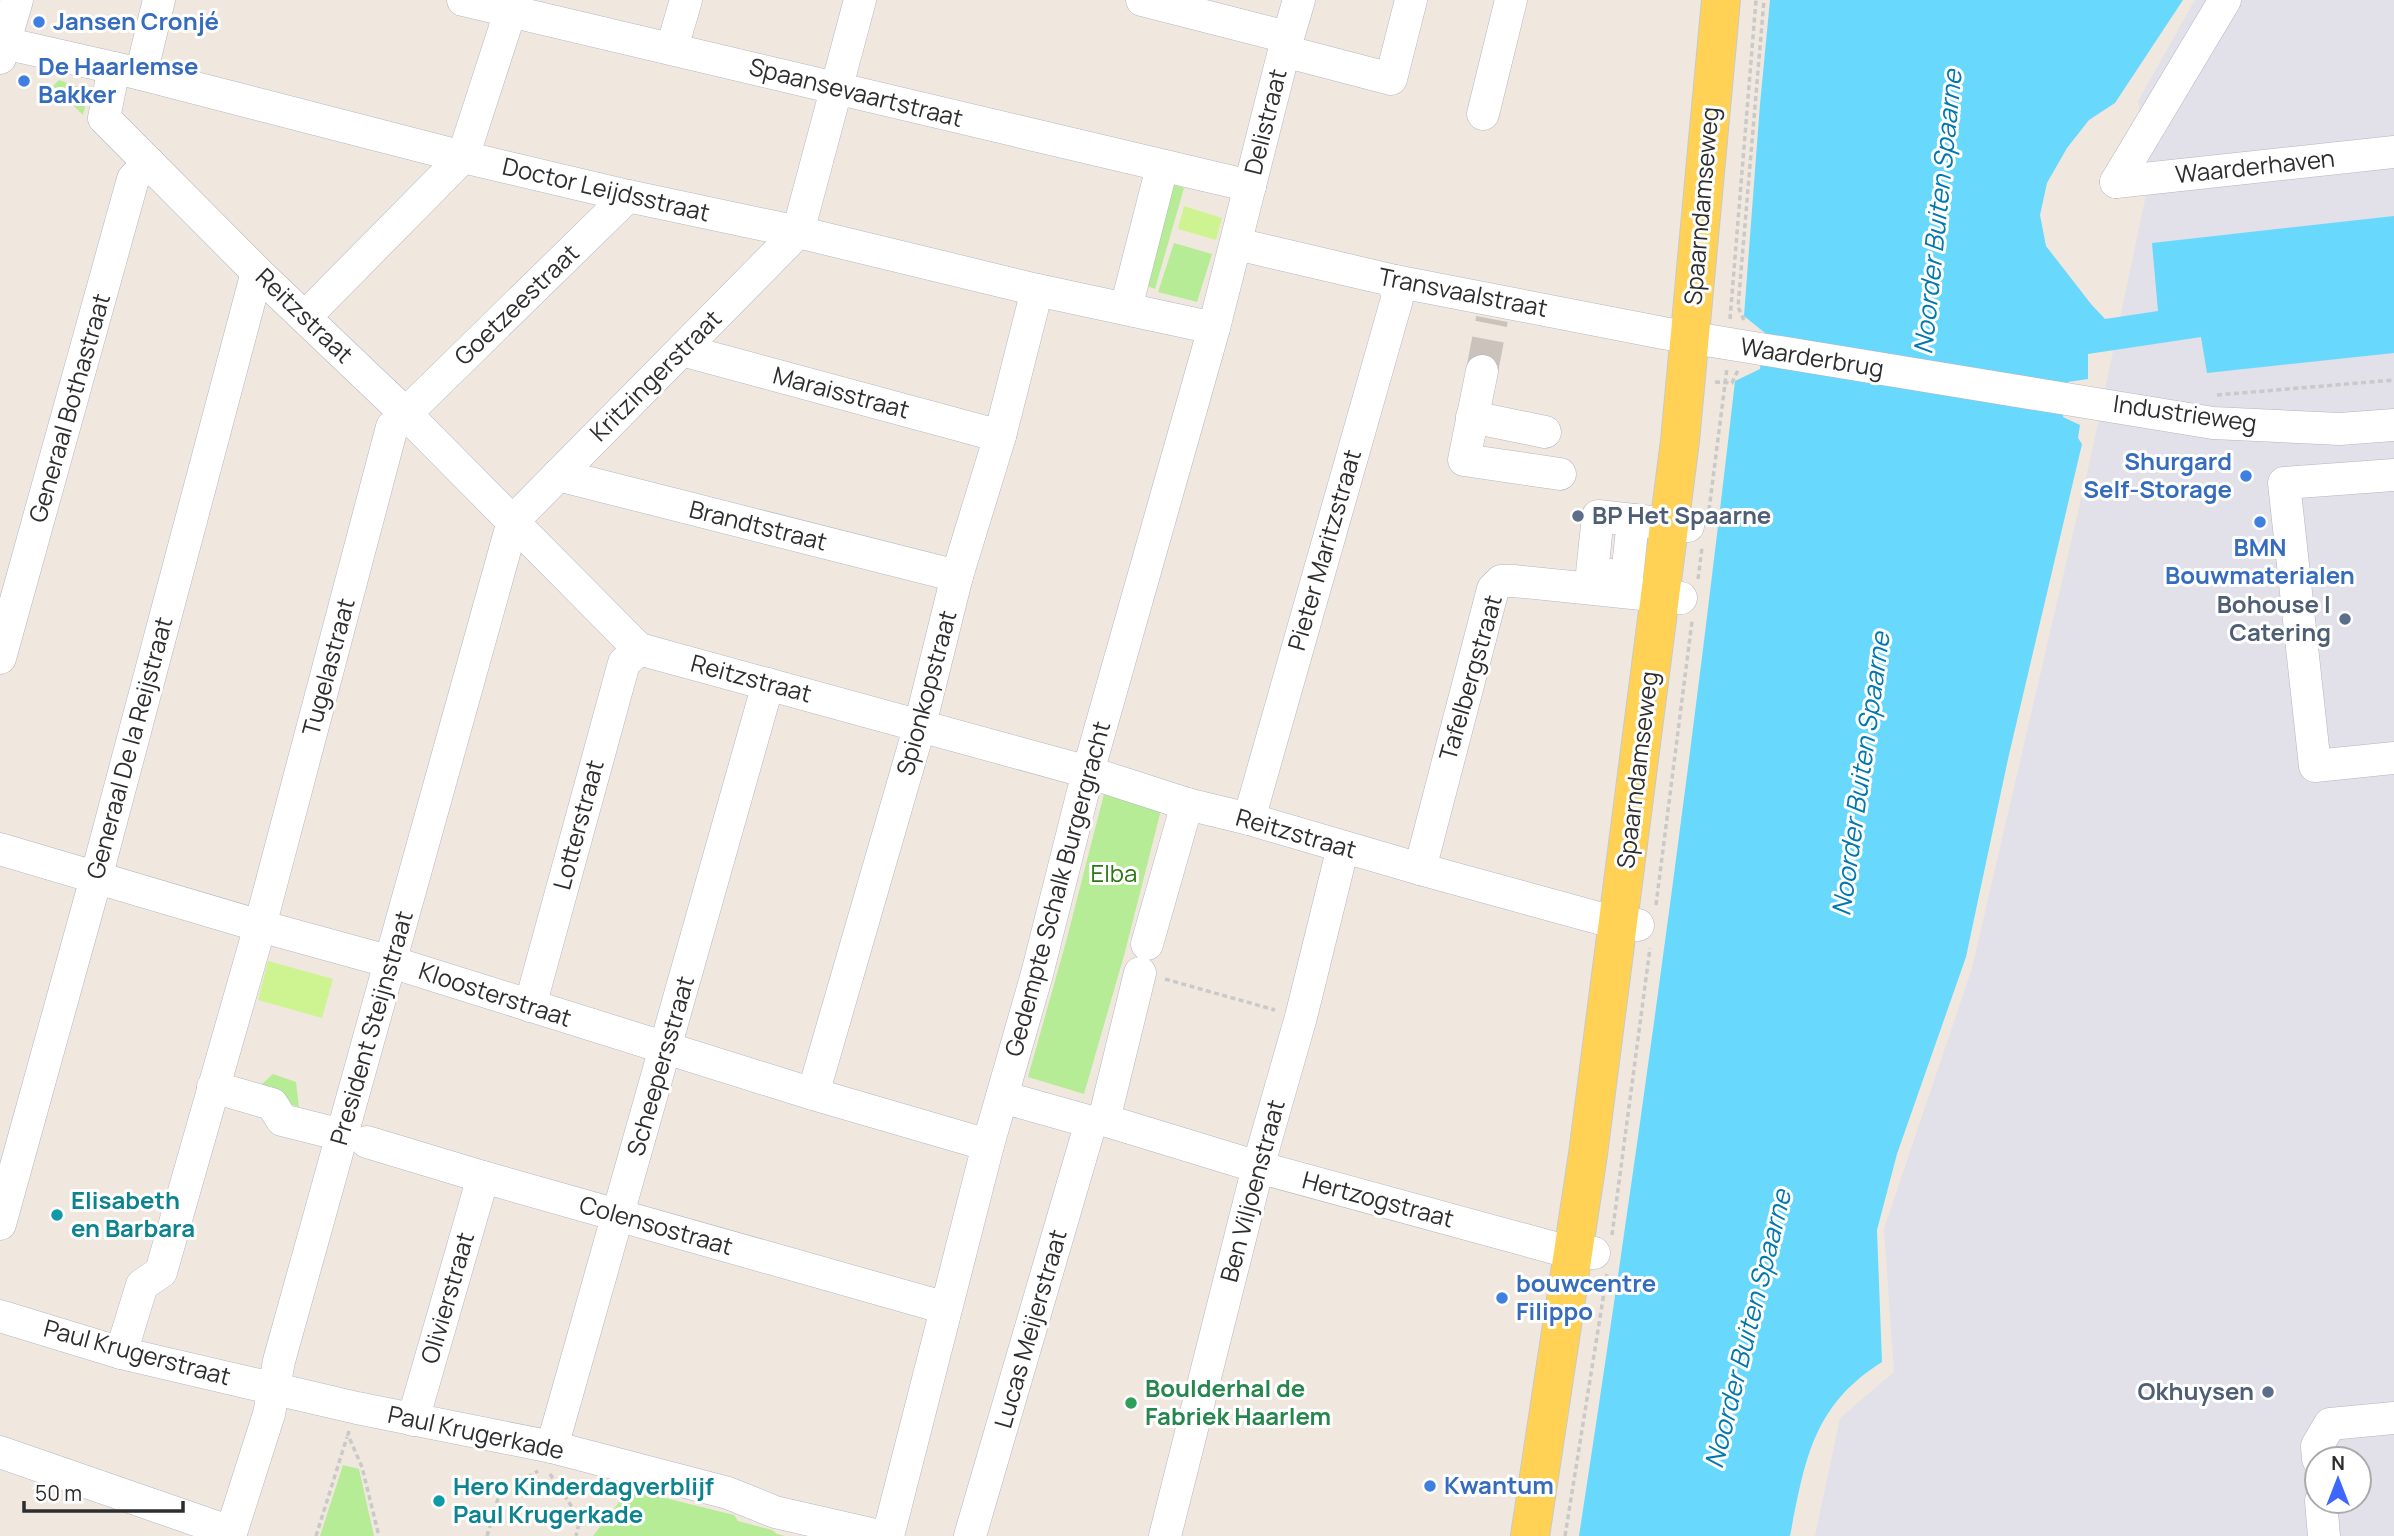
<svg xmlns="http://www.w3.org/2000/svg" width="2394" height="1536" viewBox="0 0 2394 1536" font-family="Manrope,sans-serif">
  <style>
    .industrial { fill: #e2e0e8; fill-rule: evenodd }
    .green { fill: #b6ec96 }
    .pitch { fill: #cdf491 }
    .water { fill: #68d9fc }
    .lines { fill: none; stroke-linecap: round; stroke-linejoin: round }
    .minor-tunnel { stroke: #c9c3bc; stroke-width: 32; stroke-dasharray: 32 16; stroke-linecap: butt }
    .minor-casing { stroke: #b3b6c2; stroke-width: 33 }
    .major-casing { stroke: #c9c9c9; stroke-width: 40 }
    .path { stroke: #c9c9c9; stroke-width: 3.5; stroke-dasharray: 5 3.5; stroke-linecap: butt }
    .minor { stroke: #fff; stroke-width: 32 }
    .major { stroke: #ffd255; stroke-width: 38 }
    .shop-dot { fill: #3f7fe0; stroke: #fff; stroke-width: 2.5 }
    .service-dot { fill: #5c6f8a; stroke: #fff; stroke-width: 2.5 }
    .culture-dot { fill: #0f9aa8; stroke: #fff; stroke-width: 2.5 }
    .leisure-dot { fill: #2e9e5b; stroke: #fff; stroke-width: 2.5 }
    .labels { text-anchor: middle; stroke-width: 6; stroke-linejoin: round; paint-order: stroke }
    .shop-label { font-size: 24px; font-weight: bold; fill: #366cbe; stroke: #fff; text-anchor: start }
    .street-label { font-size: 24px; fill: #2e2e2e; stroke: #fff }
    .service-label { font-size: 24px; font-weight: bold; fill: #4e5e75; stroke: #fff; text-anchor: end }
    .park-label { font-size: 24px; fill: #2a7613; stroke: #fff }
    .culture-label { font-size: 24px; font-weight: bold; fill: #0d838f; stroke: #fff; text-anchor: start }
    .leisure-label { font-size: 24px; font-weight: bold; fill: #27864d; stroke: #fff; text-anchor: start }
    .water-label { font-size: 26px; font-style: italic; fill: #0078af; stroke: #fff }
  </style>
  <rect width="100%" height="100%" fill="#f0e8df"/>
  <path class="industrial" d="M2195 0H2394V1536H1815L1840 1418 1894 1372 1884 1229 1972 968 2091 456 2151 171 2138 101ZM2317 1459H2359V1501H2317Z"/>
  <g class="green">
    <polygon points="59,80 89,91 83,115 53,86"/>
    <polygon points="1174,185 1184,188 1155,289 1145,285"/>
    <polygon points="1174,243 1212,254 1197,302 1158,292"/>
    <polygon points="1104,794 1161,810 1125,952 1084,1094 1028,1077 1067,938"/>
    <polygon points="273,1074 296,1082 299,1107 253,1092"/>
    <polygon points="343,1465 359,1469 374,1536 320,1536"/>
    <polygon points="629,1489 734,1515 738,1521 772,1530 777,1534 785,1536 593,1536"/>
  </g>
  <g class="pitch">
    <polygon points="1184,206 1222,218 1216,240 1178,229"/>
    <polygon points="268,961 333,979 322,1018 258,1000"/>
  </g>
  <path class="water" d="M1770 0H2183L2115 103 2089 120 2067 148 2047 183 2040 215 2046 246 2091 304 2105 319 2158 311 2152 243 2394 216V353L2207 373 2201 337 2088 354V379L2068 382 2063 417 2080 425 2078 438 2082 444 2008 759 1966 957 1897 1154 1877 1230 1882 1362C1812 1406 1805 1461 1790 1536H1579C1638 1152 1691 767 1735 381L1760 369 1765 333 1744 316 1760 104Z"/>
  <g class="lines">
    <polyline class="minor-tunnel" points="1482,371 1492,319"/>
    <g class="minor-casing">
      <g id="minor">
        <polyline points="463,0 1250,186"/>
        <polyline points="1142,0 1287,37"/>
        <polyline points="0,42 141,74 463,157 628,196 798,232 1037,290 1214,328"/>
        <polyline points="672,48 686,0"/>
        <polyline points="1284,51 1391,79 1411,0"/>
        <polyline points="0,58 17,0"/>
        <polyline points="114,68 104,118 257,272 405,413 639,649 1088,772 1187,804 1249,819 1420,869 1602,919 1638,925"/>
        <polyline points="141,74 159,0"/>
        <polyline points="1483,114 1511,0"/>
        <polyline points="2116,182 2394,152"/>
        <polyline points="2116,182 2225,0"/>
        <polyline points="1237,244 1395,281 1663,333 2213,423 2340,429 2394,425"/>
        <polyline points="1126,308 1162,167"/>
        <polyline points="305,317 463,157 514,0"/>
        <polyline points="682,350 1000,436"/>
        <polyline points="1482,371 1464,460 1560,474"/>
        <polyline points="1472,417 1545,432"/>
        <polyline points="558,475 957,576"/>
        <polyline points="2394,475 2284,483 2315,766 2394,758"/>
        <polyline points="1627,577 1633,520"/>
        <polyline points="1627,579 1627,577 1592,573 1598,516 1688,526"/>
        <polyline points="0,658 133,179 149,163"/>
        <polyline points="1249,819 1397,299 1395,281"/>
        <polyline points="0,849 260,926 391,962 813,1094 988,1145"/>
        <polyline points="1420,869 1493,589 1501,581 1514,581 1681,598"/>
        <polyline points="1147,944 1187,804"/>
        <polyline points="530,1006 624,663 639,649"/>
        <polyline points="213,1087 272,1104 282,1120 342,1135"/>
        <polyline points="813,1094 920,725 957,576 1000,436 1037,290"/>
        <polyline points="1002,1097 1091,1122 1104,1120 1258,1167 1558,1249 1594,1253"/>
        <polyline points="1104,1120 1140,973"/>
        <polyline points="367,1142 483,1177 946,1308"/>
        <polyline points="0,1224 96,878 257,272"/>
        <polyline points="0,1316 121,1353 357,1408 552,1447 728,1493 775,1512 880,1536"/>
        <polyline points="121,1353 142,1285 161,1272 260,926 392,427 628,196"/>
        <polyline points="413,1420 483,1177"/>
        <polyline points="552,1447 768,684"/>
        <polyline points="0,1452 231,1532"/>
        <polyline points="2318,1459 2317,1446 2330,1424 2394,1418"/>
        <polyline points="2321,1501 2324,1536"/>
        <polyline points="230,1536 269,1414 279,1361 513,521 798,232 860,0"/>
        <polyline points="888,1536 988,1145 1037,974 1088,772 1214,328 1284,51 1299,0"/>
        <polyline points="970,1536 1091,1122"/>
        <polyline points="1165,1536 1258,1167 1301,1017 1343,847"/>
      </g>
    </g>
    <g class="major-casing">
      <polyline id="major" points="1530,1536 1588,1154 1680,441 1721,0"/>
    </g>
    <g class="path">
      <polyline points="1730,319 1756,0"/>
      <polyline points="1744,320 1738,307 1764,0"/>
      <polyline points="1715,382 1732,383 1738,370"/>
      <polyline points="2217,395 2394,380"/>
      <polyline points="1709,510 1727,368"/>
      <polyline points="1698,579 1702,548"/>
      <polyline points="1656,905 1692,621"/>
      <polyline points="1165,979 1275,1010"/>
      <polyline points="1612,1235 1650,948"/>
      <polyline points="349,1431 348,1435 362,1467 379,1536"/>
      <polyline points="550,1474 580,1519 576,1536"/>
      <polyline points="316,1536 347,1437"/>
      <polyline points="487,1536 499,1495 538,1471"/>
      <polyline points="1565,1536 1607,1274"/>
    </g>
    <use href="#minor" class="minor"/>
    <use href="#major" class="major"/>
  </g>
  <g class="shop-dot">
    <circle cx="39" cy="22" r="7"/>
    <circle cx="24" cy="81" r="7"/>
    <circle cx="2246" cy="476" r="7"/>
    <circle cx="2260" cy="522" r="7"/>
    <circle cx="1502" cy="1298" r="7"/>
    <circle cx="1430" cy="1486" r="7"/>
  </g>
  <g class="service-dot">
    <circle cx="1578" cy="516" r="7"/>
    <circle cx="2345" cy="619" r="7"/>
    <circle cx="2268" cy="1392" r="7"/>
  </g>
  <g class="culture-dot">
    <circle cx="57" cy="1215" r="7"/>
    <circle cx="439" cy="1501" r="7"/>
  </g>
  <circle class="leisure-dot" cx="1131" cy="1403" r="7"/>
  <g class="labels">
    <g class="shop-label">
      <text x="53" y="30">Jansen Cronjé</text>
      <text x="38" y="75">De Haarlemse<tspan x="38" dy="28">Bakker</tspan></text>
      <text x="2232" y="470" text-anchor="end">Shurgard<tspan x="2232" dy="28">Self-Storage</tspan></text>
      <text x="2260" y="556" text-anchor="middle">BMN<tspan x="2260" dy="28">Bouwmaterialen</tspan></text>
      <text x="1516" y="1292">bouwcentre<tspan x="1516" dy="28">Filippo</tspan></text>
      <text x="1444" y="1494">Kwantum</text>
    </g>
    <g class="street-label">
      <text transform="translate(856 93) rotate(14)" y="8">Spaansevaartstraat</text>
      <text transform="translate(1266 122) rotate(-76)" y="8">Delistraat</text>
      <text transform="translate(2255 167) rotate(-6)" y="8">Waarderhaven</text>
      <text transform="translate(606 190) rotate(13)" y="8">Doctor Leijdsstraat</text>
      <text transform="translate(1702 206) rotate(-85)" y="8">Spaarndamseweg</text>
      <text transform="translate(1463 293) rotate(11)" y="8">Transvaalstraat</text>
      <text transform="translate(517 305) rotate(-44)" y="8">Goetzeestraat</text>
      <text transform="translate(304 316) rotate(44)" y="8">Reitzstraat</text>
      <text transform="translate(1812 358) rotate(9)" y="8">Waarderbrug</text>
      <text transform="translate(656 376) rotate(-45)" y="8">Kritzingerstraat</text>
      <text transform="translate(841 393) rotate(15)" y="8">Maraisstraat</text>
      <text transform="translate(70 408) rotate(-74)" y="8">Generaal Bothastraat</text>
      <text transform="translate(2185 414) rotate(8)" y="8">Industrieweg</text>
      <text transform="translate(758 526) rotate(14)" y="8">Brandtstraat</text>
      <text transform="translate(1325 550) rotate(-74)" y="8">Pieter Maritzstraat</text>
      <text transform="translate(329 667) rotate(-75)" y="8">Tugelastraat</text>
      <text transform="translate(1471 678) rotate(-74)" y="8">Tafelbergstraat</text>
      <text transform="translate(751 679) rotate(15)" y="8">Reitzstraat</text>
      <text transform="translate(927 693) rotate(-75)" y="8">Spionkopstraat</text>
      <text transform="translate(130 748) rotate(-75)" y="8">Generaal De la Reijstraat</text>
      <text transform="translate(1638 770) rotate(-83)" y="8">Spaarndamseweg</text>
      <text transform="translate(579 825) rotate(-75)" y="8">Lotterstraat</text>
      <text transform="translate(1296 834) rotate(16)" y="8">Reitzstraat</text>
      <text transform="translate(1058 889) rotate(-75)" y="8">Gedempte Schalk Burgergracht</text>
      <text transform="translate(495 995) rotate(18)" y="8">Kloosterstraat</text>
      <text transform="translate(372 1028) rotate(-74)" y="8">President Steijnstraat</text>
      <text transform="translate(661 1066) rotate(-74)" y="8">Scheepersstraat</text>
      <text transform="translate(1253 1191) rotate(-75)" y="8">Ben Viljoenstraat</text>
      <text transform="translate(1378 1200) rotate(15)" y="8">Hertzogstraat</text>
      <text transform="translate(656 1226) rotate(16)" y="8">Colensostraat</text>
      <text transform="translate(448 1298) rotate(-74)" y="8">Olivierstraat</text>
      <text transform="translate(1031 1329) rotate(-74)" y="8">Lucas Meijerstraat</text>
      <text transform="translate(137 1353) rotate(15)" y="8">Paul Krugerstraat</text>
      <text transform="translate(476 1433) rotate(12)" y="8">Paul Krugerkade</text>
    </g>
    <g class="service-label">
      <text x="1592" y="524" text-anchor="start">BP Het Spaarne</text>
      <text x="2331" y="613">Bohouse |<tspan x="2331" dy="28">Catering</tspan></text>
      <text x="2254" y="1400">Okhuysen</text>
    </g>
    <g class="park-label">
      <text x="1114" y="882">Elba</text>
    </g>
    <g class="culture-label">
      <text x="71" y="1209">Elisabeth<tspan x="71" dy="28">en Barbara</tspan></text>
      <text x="453" y="1495">Hero Kinderdagverblijf<tspan x="453" dy="28">Paul Krugerkade</tspan></text>
    </g>
    <g class="leisure-label">
      <text x="1145" y="1397">Boulderhal de<tspan x="1145" dy="28">Fabriek Haarlem</tspan></text>
    </g>
    <g class="water-label">
      <text transform="translate(1938 212) rotate(-84)" y="9">Noorder Buiten Spaarne</text>
      <text transform="translate(1861 774) rotate(-82)" y="9">Noorder Buiten Spaarne</text>
      <text transform="translate(1748 1329) rotate(-76)" y="9">Noorder Buiten Spaarne</text>
    </g>
  </g>
  <g transform="translate(2338 1480)"><circle r="33" fill="#ffffff" stroke="#ababab" stroke-width="2"/>
  <path d="M0-5L12 26L0 18L-12 26Z" fill="#3d67ff"/>
  <text y="-10" font-size="19" font-weight="bold" text-anchor="middle" fill="#2e2e2e">N</text>
  </g>
  <path d="M24 1501v10h159v-10" fill="none" stroke="#2e2e2e" stroke-width="3.5"/>
  <text x="35" y="1501" font-size="21" fill="#2e2e2e" stroke="#ffffff" stroke-width="5" paint-order="stroke">50 m</text>
</svg>
